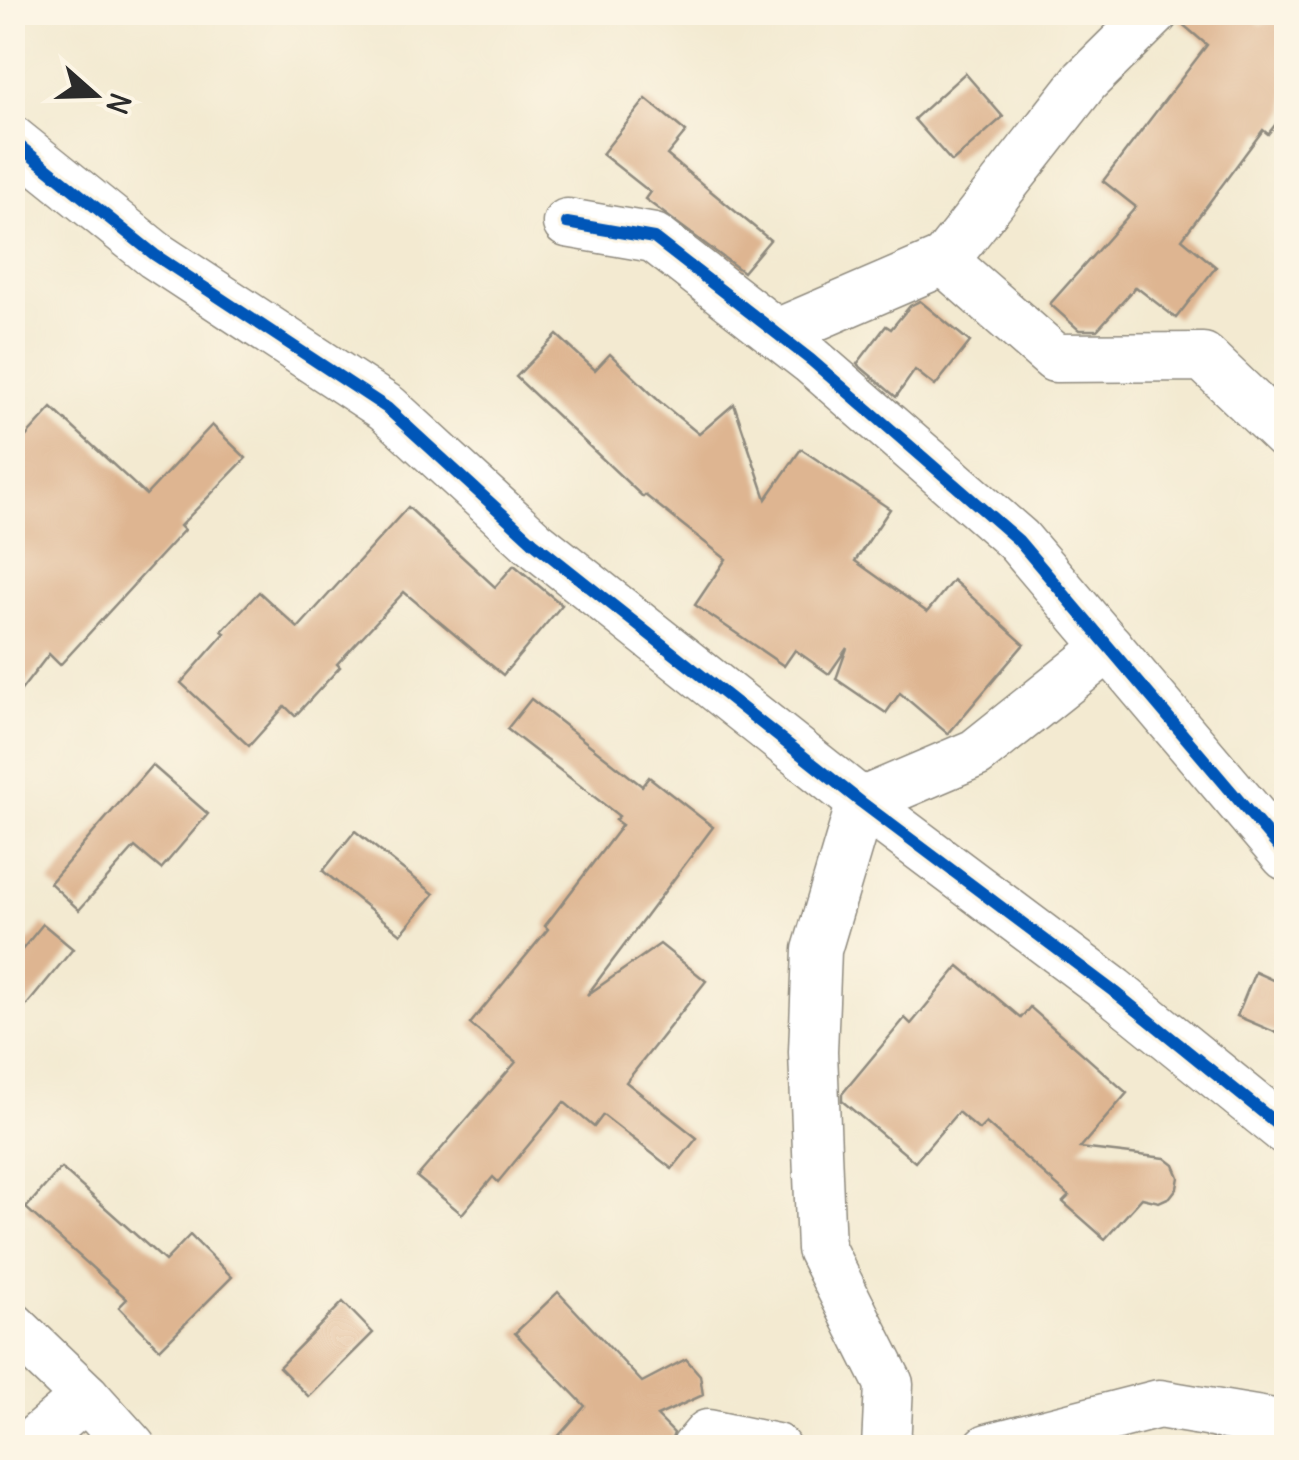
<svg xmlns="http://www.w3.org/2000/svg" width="1299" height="1460" viewBox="0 0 1299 1460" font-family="Delius,sans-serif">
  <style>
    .building { fill: #deb591 }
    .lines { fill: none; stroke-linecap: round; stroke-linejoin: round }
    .minor-casing { stroke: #8f8a7e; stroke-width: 51 }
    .minor { stroke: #fff; stroke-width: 48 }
    .cycleway-casing { stroke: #fcf5e5; stroke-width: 19 }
    .cycleway { stroke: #0057b8; stroke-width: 12 }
  </style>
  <rect width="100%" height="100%" fill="#fcf5e5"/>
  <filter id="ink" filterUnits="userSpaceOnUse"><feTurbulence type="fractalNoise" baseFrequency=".01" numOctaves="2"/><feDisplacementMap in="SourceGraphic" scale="20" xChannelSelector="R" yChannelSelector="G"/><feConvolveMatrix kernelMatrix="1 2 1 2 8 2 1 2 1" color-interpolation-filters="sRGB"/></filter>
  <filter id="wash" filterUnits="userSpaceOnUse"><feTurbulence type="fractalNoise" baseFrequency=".0048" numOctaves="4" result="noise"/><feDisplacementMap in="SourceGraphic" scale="40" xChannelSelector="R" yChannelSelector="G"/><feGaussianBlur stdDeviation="2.25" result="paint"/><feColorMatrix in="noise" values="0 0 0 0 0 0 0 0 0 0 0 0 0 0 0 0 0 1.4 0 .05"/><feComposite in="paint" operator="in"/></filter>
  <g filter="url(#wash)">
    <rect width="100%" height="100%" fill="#f3ead1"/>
    <g id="blocks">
      <g class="building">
        <polygon points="1182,12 1246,12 1260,24 1286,19 1286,111 1268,134 1263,130 1182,239 1216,267 1176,318 1136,287 1097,330 1079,330 1050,304 1136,207 1103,181 1207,45 1180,22"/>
        <polygon points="965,73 1003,117 952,162 914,119"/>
        <polygon points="646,99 686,132 667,155 770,240 743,272 645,199 650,192 602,154"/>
        <polygon points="920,301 970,342 935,386 915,370 896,397 857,364 886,326 891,329 910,306"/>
        <polygon points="557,335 595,370 610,354 659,401 699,434 734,404 766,499 801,449 890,509 855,561 927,612 953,580 1024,644 948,734 900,693 886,713 836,679 847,648 829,674 795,650 784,666 695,605 726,559 645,495 643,497 516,377"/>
        <polygon points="52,408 146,495 212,425 246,458 180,526 184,530 60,665 49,654 12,702 12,452"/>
        <polygon points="408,507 495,587 514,565 562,605 503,675 404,592 337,664 340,667 295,716 285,706 249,746 181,683 225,633 222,631 259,592 298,628"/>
        <polygon points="531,699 642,786 649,777 713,827 587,995 660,944 706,981 626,1082 697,1138 672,1169 603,1115 594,1127 564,1102 498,1182 493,1177 462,1214 417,1177 516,1062 470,1024 548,929 545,926 622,825 615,820 619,816 507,729"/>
        <polygon points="152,765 208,814 161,869 135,847 79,910 50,883"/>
        <polygon points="355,831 434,894 401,934 323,871"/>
        <polygon points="43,924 73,949 12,1023 12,962"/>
        <polygon points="959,966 1021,1018 1030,1007 1127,1093 1080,1148 1165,1158 1174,1165 1179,1177 1177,1188 1170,1197 1159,1202 1142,1198 1105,1239 1063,1202 1069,1196 986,1123 979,1130 958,1112 915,1162 842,1101 842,1094 905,1018 911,1024"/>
        <polygon points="1255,972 1286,986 1286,1037 1237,1016"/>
        <polygon points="61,1168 165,1261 190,1235 232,1277 160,1349 119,1307 127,1299 26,1208"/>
        <polygon points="558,1292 642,1382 686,1359 700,1375 703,1395 657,1416 674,1433 669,1448 548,1448 585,1406 515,1333"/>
        <polygon points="343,1302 373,1333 309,1397 279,1367"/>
      </g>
    </g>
  </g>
  <g filter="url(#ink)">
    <use href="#blocks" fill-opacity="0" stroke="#8f8a7e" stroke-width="2.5"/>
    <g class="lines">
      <g class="minor-casing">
        <g id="minor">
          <polyline points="12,140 155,255 387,408 533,542 861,802 1113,991 1286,1131"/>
          <polyline points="567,223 654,238 811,360 1018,540 1286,856"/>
          <polyline points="944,261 1085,81 1155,12"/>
          <polyline points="777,333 944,261 1055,358 1203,357 1286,436"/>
          <polyline points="12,1326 86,1397 132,1448"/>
          <polyline points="26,1448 86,1397"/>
          <polyline points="696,1448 708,1434 776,1448"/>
          <polyline points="886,1448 889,1384 821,1249 813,1052 817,950 861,802 976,753 1109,647"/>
          <polyline points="988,1448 1159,1404 1286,1425"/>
        </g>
      </g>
      <use href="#minor" class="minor"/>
      <g class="cycleway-casing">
        <g id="cycleway">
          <polyline points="12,140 155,255 387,408 533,542 861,802 1113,991 1286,1131"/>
          <polyline points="567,223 654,238 811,360 1018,540 1286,856"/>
        </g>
      </g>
      <use href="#cycleway" class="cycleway"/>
    </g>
  </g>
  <rect width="1299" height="1460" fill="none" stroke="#fcf5e5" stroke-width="50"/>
  <g transform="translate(95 95) rotate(110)" stroke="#fcf5e5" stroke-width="8" paint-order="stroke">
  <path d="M0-8L18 38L0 25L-18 38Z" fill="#2b2b2b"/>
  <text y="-15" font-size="28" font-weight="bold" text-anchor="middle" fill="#2b2b2b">N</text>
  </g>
</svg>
